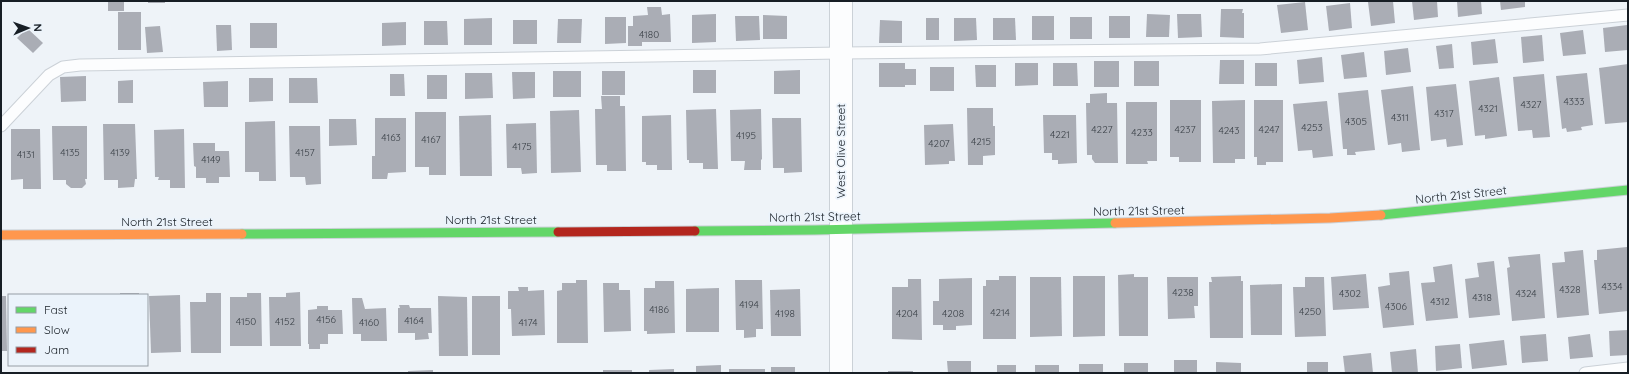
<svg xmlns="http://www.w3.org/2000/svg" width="1629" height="374" viewBox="0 0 1629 374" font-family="Quicksand,sans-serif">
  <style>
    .building { fill: #aaadb5 }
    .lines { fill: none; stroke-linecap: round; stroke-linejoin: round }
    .lane-casing { stroke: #cbd1d7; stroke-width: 13 }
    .street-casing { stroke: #cbd1d7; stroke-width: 24 }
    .fast-casing { stroke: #cbd1d7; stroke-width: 11 }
    .slow-casing { stroke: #cbd1d7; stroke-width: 11 }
    .jam-casing { stroke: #cbd1d7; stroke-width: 11 }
    .lane { stroke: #fcfdfe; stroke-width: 11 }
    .street { stroke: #fcfdfe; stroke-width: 22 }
    .fast { stroke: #63d668; stroke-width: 9 }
    .slow { stroke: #ff974d; stroke-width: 9 }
    .jam { stroke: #b3261e; stroke-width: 9 }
    .labels { text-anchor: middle; stroke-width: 3.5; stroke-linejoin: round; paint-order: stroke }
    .number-label { font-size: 10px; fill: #3c4249 }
    .street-label { font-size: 12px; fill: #171e25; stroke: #ebf3fb }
  </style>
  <rect width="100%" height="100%" fill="#eef3f8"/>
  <g class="building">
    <rect x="108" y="1" width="16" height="10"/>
    <rect x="148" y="1" width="17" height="2"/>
    <polygon points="1378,1 1393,1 1395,23 1371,26 1368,2"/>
    <polygon points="1412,1 1437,1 1438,17 1414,20"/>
    <polygon points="1457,1 1481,1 1482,14 1458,17"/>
    <polygon points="1500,1 1525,1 1525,7 1501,10"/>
    <polygon points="1305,2 1308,30 1281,33 1277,5"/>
    <polygon points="1350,3 1352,28 1329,31 1326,6"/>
    <polygon points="647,7 661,7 662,15 670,14 671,42 642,42 642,46 628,46 628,26 633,26 633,16 648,15"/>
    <polygon points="1221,9 1243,9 1242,13 1244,13 1244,38 1220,37"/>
    <rect x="118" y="12" width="23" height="38"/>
    <polygon points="716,14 716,42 692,43 692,15"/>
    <polygon points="1147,14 1170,15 1169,37 1146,37"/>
    <polygon points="1177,14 1201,14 1202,37 1178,38"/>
    <polygon points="763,15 787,16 787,39 763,39"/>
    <polygon points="735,16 759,16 760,40 736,41"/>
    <rect x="1032" y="16" width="22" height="24"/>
    <rect x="1109" y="16" width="21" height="22"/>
    <polygon points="605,17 626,17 626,43 605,44"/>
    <rect x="1070" y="17" width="22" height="22"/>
    <polygon points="492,18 492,45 464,45 464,19"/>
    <rect x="926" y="18" width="13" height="22"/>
    <polygon points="954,18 976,18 977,40 954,41"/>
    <polygon points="993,18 1015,18 1016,40 993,40"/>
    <polygon points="558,19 582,19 581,43 557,43"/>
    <rect x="513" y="20" width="24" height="24"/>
    <polygon points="880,20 902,21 902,43 879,43"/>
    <polygon points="424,21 447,21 448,45 424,45"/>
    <polygon points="406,22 406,45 382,46 382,23"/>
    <rect x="250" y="23" width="27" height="25"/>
    <polygon points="216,25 231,25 232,50 217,51"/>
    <polygon points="1627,25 1628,50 1605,52 1603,28"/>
    <polygon points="160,26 163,52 147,53 145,27"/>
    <polygon points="27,28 43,43 33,53 17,38"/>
    <polygon points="1583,30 1586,54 1563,56 1560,33"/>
    <polygon points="1542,35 1544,61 1523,63 1521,37"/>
    <polygon points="1495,39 1498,63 1473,65 1471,42"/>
    <polygon points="1452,44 1454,68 1439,69 1436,46"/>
    <polygon points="1408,48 1411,72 1386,75 1384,51"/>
    <polygon points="1364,52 1367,77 1344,79 1341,55"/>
    <polygon points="1322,57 1324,82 1299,84 1297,60"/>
    <polygon points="1220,60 1244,60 1244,84 1219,84"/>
    <rect x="1094" y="61" width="25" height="26"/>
    <rect x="1134" y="61" width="25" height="25"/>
    <polygon points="879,63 905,63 905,69 916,69 916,85 905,85 905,87 879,87"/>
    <polygon points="1015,63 1038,63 1038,85 1015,86"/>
    <polygon points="1053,63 1077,63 1078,86 1053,86"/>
    <rect x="1255" y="63" width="22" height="23"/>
    <polygon points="1628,64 1628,122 1605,124 1599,68"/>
    <polygon points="975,65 996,65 996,87 976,87"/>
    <rect x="930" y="67" width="24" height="24"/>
    <rect x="693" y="70" width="23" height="23"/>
    <polygon points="800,70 800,94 774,94 774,71"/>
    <rect x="553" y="71" width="28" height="26"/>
    <rect x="602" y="71" width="23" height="24"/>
    <polygon points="512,72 535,72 535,98 513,99"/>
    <polygon points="465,73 492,73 493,98 465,99"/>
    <polygon points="1587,73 1593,125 1581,127 1582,130 1567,132 1566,128 1562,129 1556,76"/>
    <polygon points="390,74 404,74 405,96 390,96"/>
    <polygon points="1544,74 1550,137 1533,138 1532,130 1518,131 1513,77"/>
    <rect x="427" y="75" width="20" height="24"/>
    <polygon points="86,76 86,101 61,102 60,77"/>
    <polygon points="1499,77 1507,136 1485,139 1485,135 1475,136 1469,81"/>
    <polygon points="249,78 273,78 273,101 249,102"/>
    <polygon points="289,78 317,78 318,103 289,103"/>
    <polygon points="133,80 133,103 118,103 118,81"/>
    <polygon points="228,81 228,107 204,107 203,82"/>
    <polygon points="1456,84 1463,145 1447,147 1446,139 1431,141 1426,87"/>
    <polygon points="1413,86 1420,150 1402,152 1401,143 1388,145 1381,90"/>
    <polygon points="1368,90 1375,150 1355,152 1356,155 1347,155 1347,149 1343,149 1338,93"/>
    <polygon points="1107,93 1107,103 1117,103 1118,163 1095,163 1092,159 1092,155 1087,155 1086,103 1090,103 1090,94"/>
    <polygon points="601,96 620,96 620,106 625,106 626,171 607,171 607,165 596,165 595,109 602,109"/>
    <polygon points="1170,100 1201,100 1201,162 1179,162 1179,157 1170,157"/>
    <polygon points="1245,100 1245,159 1235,159 1235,163 1213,163 1212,101"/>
    <polygon points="1254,100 1283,100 1283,162 1266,162 1266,165 1257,165 1257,157 1254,157"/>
    <polygon points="1327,101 1333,156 1313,158 1312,150 1298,151 1293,104"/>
    <polygon points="1126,102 1157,102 1157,161 1147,161 1148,164 1126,164"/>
    <polygon points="967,108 993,108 993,126 995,126 995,155 983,156 983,165 968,165"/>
    <polygon points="716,109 718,169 703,169 703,163 689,163 689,160 687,160 686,110"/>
    <polygon points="761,109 762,159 761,160 761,170 744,170 745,161 731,161 730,110"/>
    <polygon points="579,110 581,172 551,173 550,111"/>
    <polygon points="415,112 446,112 446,175 429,175 429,167 415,167"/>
    <polygon points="491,115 492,176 460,176 459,116"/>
    <polygon points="671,115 672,170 657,170 657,165 646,165 646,162 642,162 642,116"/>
    <polygon points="1043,115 1076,115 1077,163 1058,164 1058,160 1052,160 1052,153 1044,153"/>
    <polygon points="375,118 406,118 406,172 388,173 387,179 372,179 372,156 375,156"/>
    <polygon points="772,118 801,118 802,172 784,173 784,168 773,168"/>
    <polygon points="329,119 356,119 357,145 329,146"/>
    <polygon points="275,121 276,181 259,181 259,172 245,172 245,122"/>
    <polygon points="536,123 537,173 522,174 521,168 507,168 506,124"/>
    <polygon points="103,124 135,124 137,179 135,179 134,187 118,188 118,180 104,180"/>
    <polygon points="953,124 955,161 949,161 949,164 925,165 924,125"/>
    <polygon points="52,126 87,126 87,179 85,179 86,184 82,188 71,188 66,184 66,180 53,180"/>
    <polygon points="289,126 320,126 321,184 306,185 305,177 290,177"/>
    <polygon points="11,129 40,129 41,189 23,189 23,179 11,180"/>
    <polygon points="184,129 185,188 170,188 170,180 158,180 159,177 155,177 154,130"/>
    <polygon points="193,143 215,143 215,151 229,151 230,177 219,177 219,183 206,183 206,178 196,178 196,167 194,166"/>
    <polygon points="1627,247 1628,311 1599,314 1594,260 1597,260 1597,250"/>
    <polygon points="1583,250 1589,315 1557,318 1552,263 1565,262 1564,252"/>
    <polygon points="1540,254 1545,318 1512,321 1507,268 1510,267 1508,257"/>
    <polygon points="1494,261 1500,315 1469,318 1465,279 1479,277 1477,263"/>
    <polygon points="1452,264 1458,318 1426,321 1421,283 1435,282 1433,267"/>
    <polygon points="1409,271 1414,325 1383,328 1378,287 1390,285 1389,273"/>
    <polygon points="1134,274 1134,277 1148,277 1148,336 1119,336 1118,275"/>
    <polygon points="1366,274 1369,308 1333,310 1331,277"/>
    <polygon points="999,276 1016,276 1016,339 983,339 983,286 986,286 986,280 999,280"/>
    <polygon points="1073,276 1105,276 1105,336 1073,337"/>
    <polygon points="1241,276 1241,281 1243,281 1243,338 1210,338 1209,282 1212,282 1211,277"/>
    <polygon points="1030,277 1061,277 1062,336 1030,337"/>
    <polygon points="1167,277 1198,277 1198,306 1194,306 1195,318 1168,319"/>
    <polygon points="1305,277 1324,277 1326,336 1295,337 1293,287 1305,287"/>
    <polygon points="972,278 972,325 956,326 956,330 943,330 943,325 933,325 933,301 939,301 939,279"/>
    <polygon points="908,279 921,279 922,340 892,339 892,287 908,287"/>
    <polygon points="576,280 587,280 588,343 557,343 557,291 562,290 562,283 576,283"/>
    <polygon points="735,280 762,280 763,329 756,329 756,337 744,338 744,330 736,330"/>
    <polygon points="655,281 674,281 675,333 647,334 647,331 644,331 644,288 655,288"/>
    <polygon points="603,283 619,283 619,290 630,290 631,331 604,332"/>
    <polygon points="1282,284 1282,335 1251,335 1250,285"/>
    <polygon points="518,287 528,287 528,291 544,290 545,335 512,336 511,309 508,309 508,291 519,291"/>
    <polygon points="719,288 719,332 686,332 686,289"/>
    <polygon points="800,289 801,336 771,336 770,290"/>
    <polygon points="300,292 301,346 270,346 269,297 286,297 286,293"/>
    <rect x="120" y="293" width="19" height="2"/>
    <polygon points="206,293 221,293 221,353 191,353 190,302 206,302"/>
    <polygon points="247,293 261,293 262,346 230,346 230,297 247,297"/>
    <polygon points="180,295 181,352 151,353 149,296"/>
    <polygon points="1,296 6,296 7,351 1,351"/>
    <polygon points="438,296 467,297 468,356 439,356"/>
    <rect x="472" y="296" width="28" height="59"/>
    <polygon points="352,298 362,298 365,309 386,308 387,341 361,341 361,334 353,334"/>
    <polygon points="399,305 409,305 410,308 431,308 432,333 428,333 429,339 415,340 415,333 398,333 398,308 400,308"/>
    <polygon points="317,306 328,306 328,310 342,310 343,334 328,334 328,344 320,344 320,349 309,349 309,344 308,344 308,310 317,309"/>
    <polygon points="1628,330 1628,355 1610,356 1609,331"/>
    <polygon points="1546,334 1548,361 1522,363 1520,336"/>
    <polygon points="1590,334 1593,357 1570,359 1568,337"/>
    <polygon points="1504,340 1507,365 1472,369 1469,344"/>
    <polygon points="1460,344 1462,368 1436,371 1435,346"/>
    <polygon points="1416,349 1418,373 1392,373 1390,352"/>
    <polygon points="1371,353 1373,373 1345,373 1343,356"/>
    <rect x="1174" y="360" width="23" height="13"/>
    <polygon points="947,361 971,361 971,373 948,373"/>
    <polygon points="1216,362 1241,363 1241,373 1216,373"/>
    <rect x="1307" y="362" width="21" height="11"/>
    <rect x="1124" y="363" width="24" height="10"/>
    <rect x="1079" y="364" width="24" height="9"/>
    <polygon points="721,365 721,373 696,373 696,366"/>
    <rect x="997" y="365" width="19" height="8"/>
    <rect x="1035" y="365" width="24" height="8"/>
    <rect x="771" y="367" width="24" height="6"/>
    <polygon points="674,369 674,373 649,373 649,370"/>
    <rect x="729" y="369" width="36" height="4"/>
    <polygon points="433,370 433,373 408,373 408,371"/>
    <rect x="603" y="370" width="29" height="3"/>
    <rect x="888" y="371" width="25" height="2"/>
  </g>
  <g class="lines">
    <g class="lane-casing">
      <g id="lane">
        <polyline points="1,126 49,75 63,67 80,65 841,53 1260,49 1628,15"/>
        <polyline points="1585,373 1628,368"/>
      </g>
    </g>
    <g class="street-casing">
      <polyline id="street" points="841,1 841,373"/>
    </g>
    <g class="fast-casing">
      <g id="fast">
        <polyline points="1381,215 1628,190"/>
        <polyline points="695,231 815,230 1115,223"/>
        <polyline points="242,234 558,232"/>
      </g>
    </g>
    <g class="slow-casing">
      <g id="slow">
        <polyline points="1115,223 1330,218 1381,215"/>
        <polyline points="1,235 242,234"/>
      </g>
    </g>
    <g class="jam-casing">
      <polyline id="jam" points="558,232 695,231"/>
    </g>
    <use href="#lane" class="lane"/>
    <use href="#street" class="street"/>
    <use href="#fast" class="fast"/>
    <use href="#slow" class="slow"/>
    <use href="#jam" class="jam"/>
  </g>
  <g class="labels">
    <g class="number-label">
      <text x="649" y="38">4180</text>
      <text x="1574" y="105">4333</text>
      <text x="1531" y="108">4327</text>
      <text x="1488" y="112">4321</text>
      <text x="1444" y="117">4317</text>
      <text x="1400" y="121">4311</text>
      <text x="1356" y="125">4305</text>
      <text x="1312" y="131">4253</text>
      <text x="1102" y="133">4227</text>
      <text x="1185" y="133">4237</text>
      <text x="1269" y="133">4247</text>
      <text x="1229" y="134">4243</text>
      <text x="1142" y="136">4233</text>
      <text x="1060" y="138">4221</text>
      <text x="746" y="139">4195</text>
      <text x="391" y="141">4163</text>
      <text x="431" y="143">4167</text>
      <text x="981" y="145">4215</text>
      <text x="939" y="147">4207</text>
      <text x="522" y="150">4175</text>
      <text x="70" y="156">4135</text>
      <text x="120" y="156">4139</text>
      <text x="305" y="156">4157</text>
      <text x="26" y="158">4131</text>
      <text x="211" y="163">4149</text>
      <text x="1612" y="290">4334</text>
      <text x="1570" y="293">4328</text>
      <text x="1183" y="296">4238</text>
      <text x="1350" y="297">4302</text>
      <text x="1526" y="297">4324</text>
      <text x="1482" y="301">4318</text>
      <text x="1440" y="305">4312</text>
      <text x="749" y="308">4194</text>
      <text x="1396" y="310">4306</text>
      <text x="659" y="313">4186</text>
      <text x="1310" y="315">4250</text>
      <text x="1000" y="316">4214</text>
      <text x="785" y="317">4198</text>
      <text x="907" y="317">4204</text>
      <text x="953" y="317">4208</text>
      <text x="326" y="323">4156</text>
      <text x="414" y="324">4164</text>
      <text x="246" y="325">4150</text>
      <text x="285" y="325">4152</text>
      <text x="369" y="326">4160</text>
      <text x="528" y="326">4174</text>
    </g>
    <g class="street-label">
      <text transform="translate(841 151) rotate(-90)" y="4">West Olive Street</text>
      <text transform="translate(1461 195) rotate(-6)" y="4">North 21st Street</text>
      <text transform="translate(1139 211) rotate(-1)" y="4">North 21st Street</text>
      <text transform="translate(815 217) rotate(-1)" y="4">North 21st Street</text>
      <text x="491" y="224">North 21st Street</text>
      <text x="167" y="226">North 21st Street</text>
    </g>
  </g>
  <rect width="1629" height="374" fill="none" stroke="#171e25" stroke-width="4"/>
  <rect x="8" y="294" width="140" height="72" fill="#ebf3fb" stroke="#969ea5"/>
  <rect x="16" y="307" width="20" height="6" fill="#63d668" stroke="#969ea5"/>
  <text x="44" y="314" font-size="12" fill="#171e25">Fast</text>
  <rect x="16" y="327" width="20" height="6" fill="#ff974d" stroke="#969ea5"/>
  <text x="44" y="334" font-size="12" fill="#171e25">Slow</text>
  <rect x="16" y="347" width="20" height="6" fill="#b3261e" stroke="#969ea5"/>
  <text x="44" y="354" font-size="12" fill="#171e25">Jam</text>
  <g transform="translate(28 28) rotate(88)" stroke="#ebf3fb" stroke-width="3" paint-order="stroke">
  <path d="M0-3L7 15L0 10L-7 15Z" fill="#171e25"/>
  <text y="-6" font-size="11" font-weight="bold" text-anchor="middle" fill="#171e25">N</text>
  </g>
</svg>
